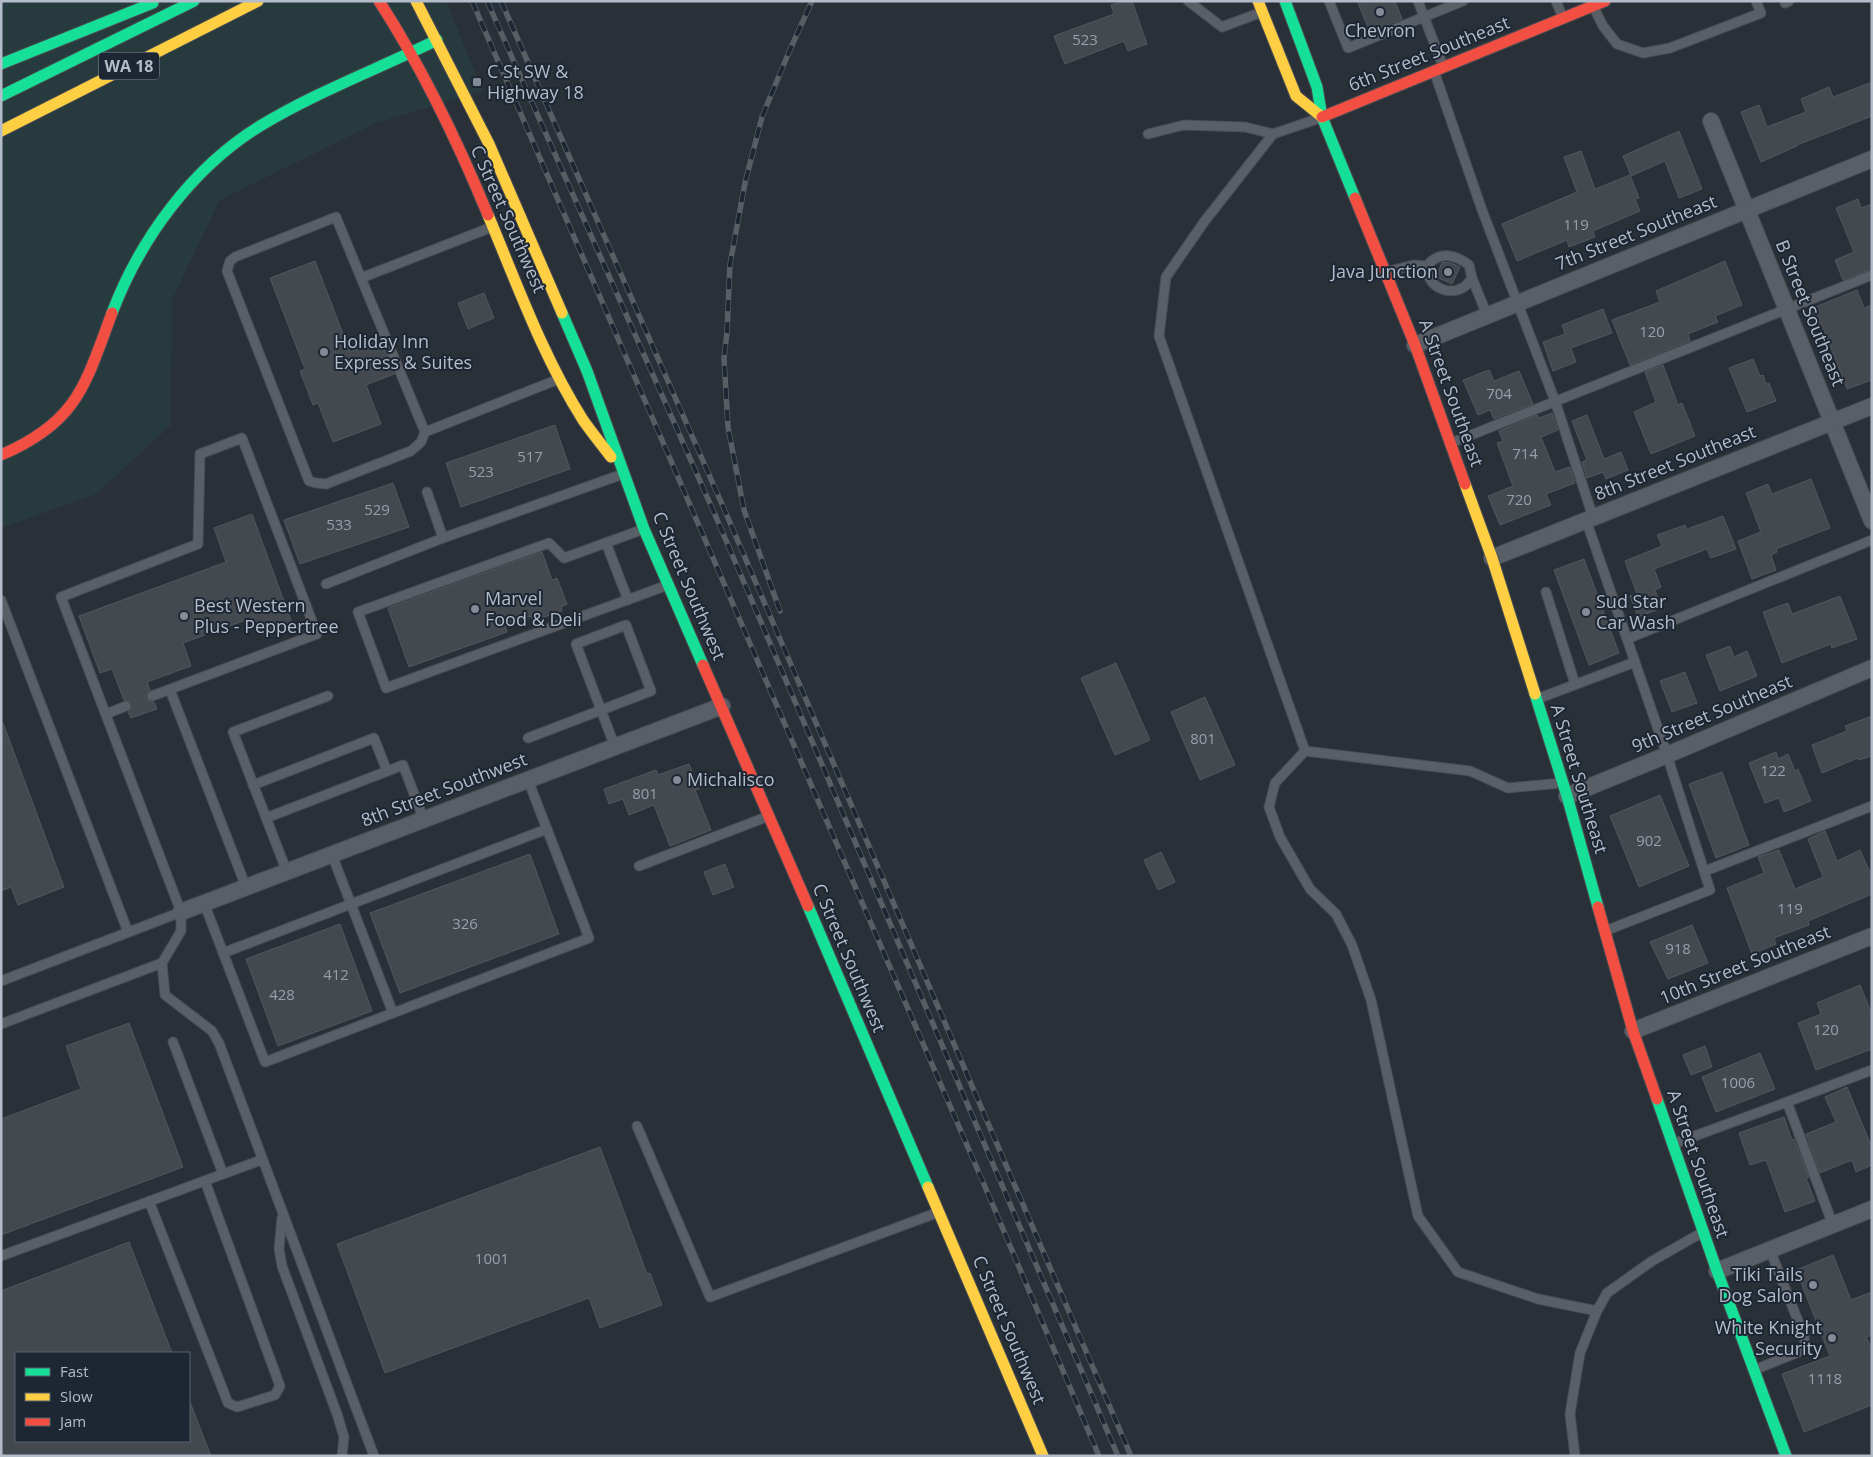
<svg xmlns="http://www.w3.org/2000/svg" width="1873" height="1457" viewBox="0 0 1873 1457" font-family="'Open Sans',sans-serif">
  <style>
    .green { fill: #273a3e }
    .building { fill: #444950; stroke: #52575f }
    .lines { fill: none; stroke-linecap: round; stroke-linejoin: round }
    .lane-casing { stroke: #484c53; stroke-width: 11 }
    .street-casing { stroke: #484c53; stroke-width: 18 }
    .fast-casing { stroke: #484c53; stroke-width: 13 }
    .slow-casing { stroke: #484c53; stroke-width: 13 }
    .jam-casing { stroke: #484c53; stroke-width: 13 }
    .lane { stroke: #5a5e66; stroke-width: 9 }
    .street { stroke: #5a5e66; stroke-width: 16 }
    .fast { stroke: #16e098; stroke-width: 11 }
    .slow { stroke: #ffcf43; stroke-width: 11 }
    .jam { stroke: #f24e42; stroke-width: 11 }
    .rail-casing { stroke: #595d64; stroke-width: 5.5 }
    .rail { stroke: #1d2633; stroke-width: 4; stroke-dasharray: 11; stroke-linecap: butt }
    .poi-dot { fill: #848b96; stroke: #1d2633; stroke-width: 2 }
    .labels { text-anchor: middle; stroke-width: 4; stroke-linejoin: round; paint-order: stroke }
    .number-label { font-size: 15px; fill: #989fab }
    .shield { fill: #1d2633; stroke: #878f9c; stroke-width: 1 }
    .shield-label { font-size: 16px; font-weight: bold; fill: #b4bcc9 }
    .poi-label { font-size: 18px; fill: #b4bcc9; stroke: #1d2633; text-anchor: start }
    .street-label { font-size: 18px; fill: #b4bcc9; stroke: #1d2633 }
  </style>
  <rect width="100%" height="100%" fill="#2a3038"/>
  <polygon class="green" points="1,1 446,1 483,91 376,123 220,200 172,300 171,425 96,494 1,528"/>
  <g class="building">
    <polygon points="1123,1 1132,1 1147,44 1128,51 1124,41 1065,64 1054,36 1114,14 1111,5"/>
    <polygon points="1357,1 1395,1 1402,19 1370,32"/>
    <polygon points="1872,82 1872,116 1797,145 1797,146 1761,162 1741,112 1759,105 1767,127 1806,112 1801,99 1829,87 1833,97"/>
    <polygon points="1679,131 1702,189 1679,198 1665,161 1631,176 1623,156"/>
    <polygon points="1581,151 1595,189 1630,175 1639,198 1635,199 1640,211 1593,231 1595,237 1569,247 1567,240 1517,261 1502,224 1577,192 1564,157"/>
    <polygon points="1858,199 1861,208 1872,204 1872,269 1843,280 1835,260 1854,252 1836,208"/>
    <polygon points="315,261 350,352 380,340 394,374 366,385 381,424 333,442 318,403 313,405 300,371 305,369 270,278"/>
    <polygon points="1725,261 1742,305 1715,316 1718,322 1688,334 1690,341 1630,365 1612,320 1660,302 1656,291"/>
    <polygon points="1442,262 1451,263 1460,267 1452,284 1436,277"/>
    <polygon points="1857,290 1864,308 1872,305 1872,380 1847,389 1822,325 1817,326 1812,312 1814,311 1813,308"/>
    <polygon points="484,293 494,318 468,329 458,303"/>
    <polygon points="1603,309 1612,333 1571,348 1576,362 1553,371 1543,342 1565,334 1562,325"/>
    <polygon points="1753,359 1760,376 1763,375 1766,384 1769,383 1776,401 1747,412 1729,368"/>
    <polygon points="1663,365 1678,405 1682,403 1695,436 1651,454 1634,412 1656,402 1645,372"/>
    <polygon points="1489,370 1494,381 1519,371 1533,404 1494,419 1490,410 1478,415 1463,380"/>
    <polygon points="1552,413 1558,430 1541,437 1555,472 1570,467 1575,483 1546,494 1551,505 1500,525 1488,496 1513,486 1497,443 1503,441 1499,431 1537,415 1539,418"/>
    <polygon points="1587,415 1604,459 1621,452 1628,470 1606,479 1603,472 1587,478 1582,462 1587,460 1572,421"/>
    <polygon points="555,425 570,469 461,507 446,463"/>
    <polygon points="1811,479 1830,528 1776,549 1777,552 1771,555 1776,570 1752,579 1738,541 1761,532 1746,493 1768,484 1772,494"/>
    <polygon points="393,483 409,527 300,564 284,520"/>
    <polygon points="252,514 292,623 261,635 254,617 183,643 191,666 147,682 150,690 146,695 146,699 151,702 154,702 157,709 131,718 128,712 132,707 132,703 129,701 124,700 112,669 100,673 79,616 226,562 214,528"/>
    <polygon points="1723,516 1736,549 1711,558 1707,549 1654,569 1661,587 1655,590 1662,608 1638,617 1630,596 1637,594 1625,561 1662,546 1657,535 1685,525 1687,529"/>
    <polygon points="542,552 552,580 557,578 567,604 561,607 562,611 533,621 531,616 505,625 507,632 409,667 388,608"/>
    <polygon points="1584,559 1619,653 1589,665 1554,570"/>
    <polygon points="1840,596 1857,639 1832,648 1831,644 1782,663 1763,612 1788,603 1792,614"/>
    <polygon points="1730,646 1734,657 1747,651 1757,676 1720,691 1706,655"/>
    <polygon points="1116,663 1150,740 1115,755 1081,678"/>
    <polygon points="1685,672 1697,703 1672,712 1660,681"/>
    <polygon points="1205,697 1235,765 1200,780 1171,712"/>
    <polygon points="1872,716 1872,756 1859,760 1858,758 1822,773 1812,745 1847,731 1845,726"/>
    <polygon points="1,723 3,723 64,887 18,905 11,887 1,891"/>
    <polygon points="1776,752 1778,759 1788,754 1795,771 1798,769 1811,801 1784,812 1779,798 1765,803 1749,763"/>
    <polygon points="689,764 699,789 695,790 711,830 670,846 654,805 629,815 623,799 609,804 604,789 656,770 658,775"/>
    <polygon points="1722,772 1749,845 1716,858 1689,784"/>
    <polygon points="1660,795 1689,866 1639,887 1610,816"/>
    <polygon points="1825,831 1837,861 1860,850 1872,877 1872,894 1808,921 1809,925 1774,938 1776,944 1752,954 1727,888 1764,873 1758,857 1779,850 1795,889 1823,877 1808,839"/>
    <polygon points="1161,852 1175,882 1158,890 1144,860"/>
    <polygon points="530,854 559,934 400,993 370,913"/>
    <polygon points="725,864 734,887 713,895 704,872"/>
    <polygon points="340,924 372,1011 278,1046 246,959"/>
    <polygon points="1692,925 1708,963 1668,979 1650,942"/>
    <polygon points="1860,985 1872,1014 1872,1049 1816,1070 1798,1023 1821,1014 1817,1003"/>
    <polygon points="129,1023 183,1167 1,1235 1,1119 81,1089 66,1046"/>
    <polygon points="1705,1046 1712,1067 1691,1075 1683,1055"/>
    <polygon points="1760,1053 1775,1089 1716,1112 1702,1077"/>
    <polygon points="1847,1087 1872,1148 1872,1165 1856,1172 1852,1160 1820,1173 1806,1134 1836,1122 1825,1097"/>
    <polygon points="1784,1117 1792,1140 1794,1139 1809,1177 1806,1178 1815,1201 1785,1212 1766,1160 1750,1165 1739,1133"/>
    <polygon points="600,1147 647,1274 650,1273 662,1305 600,1328 589,1298 385,1373 337,1244"/>
    <polygon points="129,1242 172,1353 16,1353 16,1441 189,1441 189,1402 190,1402 211,1456 1,1456 1,1291"/>
    <polygon points="1833,1255 1851,1300 1872,1292 1872,1335 1866,1337 1872,1349 1872,1405 1804,1432 1782,1374 1830,1356 1796,1270"/>
  </g>
  <g class="lines">
    <g class="lane-casing">
      <g id="lane">
        <polyline points="1188,1 1222,27 1262,12"/>
        <polyline points="1329,1 1348,48 1463,1"/>
        <polyline points="1418,1 1443,66"/>
        <polyline points="1556,1 1563,18"/>
        <polyline points="1785,3 1789,1"/>
        <polyline points="1593,6 1603,26 1617,44 1643,53 1670,48 1761,13 1756,1"/>
        <polyline points="1434,71 1482,210 1555,401 1593,517"/>
        <polyline points="1148,134 1184,125 1245,127 1273,134 1320,118"/>
        <polyline points="1273,134 1204,222 1166,277 1159,336 1305,751 1470,771 1508,788 1562,783"/>
        <polyline points="1386,272 1413,265 1427,266"/>
        <polyline points="361,278 425,432 421,442 411,451 326,484 316,483 309,481 227,271 230,261 235,257 336,217 361,278 492,227"/>
        <path d="M1472 278C1470 281 1467 285 1464 287 1448 297 1426 286 1427 266 1439 250 1456 255 1469 265L1472 278 1487 315"/>
        <polyline points="425,432 559,379"/>
        <polyline points="1451,443 1872,275"/>
        <polyline points="427,492 443,538"/>
        <polyline points="1586,520 1667,755 1710,890 1605,931"/>
        <polyline points="644,529 564,558 549,543 358,612 386,688 668,585"/>
        <polyline points="606,543 628,600"/>
        <polyline points="326,584 443,538 623,474"/>
        <polyline points="1546,592 1575,684"/>
        <polyline points="1,600 128,932"/>
        <polyline points="1627,639 1872,540"/>
        <polyline points="170,690 246,887"/>
        <polyline points="152,696 317,634 242,438 200,454 198,544 61,597 181,912 181,931 162,963 165,995 212,1031 219,1043 374,1456"/>
        <polyline points="1537,699 1635,662"/>
        <polyline points="106,714 126,706"/>
        <polyline points="528,738 651,691 626,625 576,644 615,747"/>
        <polyline points="1305,751 1275,783 1269,807 1280,837 1310,889 1336,914 1352,945 1371,1000 1418,1216 1458,1272 1538,1299 1597,1311"/>
        <polyline points="253,785 374,738 387,771"/>
        <polyline points="266,818 403,765 424,820"/>
        <polyline points="332,855 393,1013"/>
        <polyline points="639,866 769,816"/>
        <polyline points="1705,871 1872,806"/>
        <polyline points="287,872 233,732 328,696"/>
        <polyline points="204,903 265,1062 589,938 528,780"/>
        <polyline points="223,953 547,829"/>
        <polyline points="1,981 181,912"/>
        <polyline points="1,1024 162,963"/>
        <polyline points="173,1042 223,1174"/>
        <polyline points="1787,1102 1872,1070"/>
        <polyline points="637,1126 710,1297 939,1212"/>
        <polyline points="1673,1144 1787,1102 1833,1225"/>
        <polyline points="149,1201 228,1403 237,1407 275,1395 280,1386 205,1181"/>
        <polyline points="282,1218 279,1249 282,1266 337,1414 344,1437 342,1456"/>
        <polyline points="1,1256 261,1160"/>
        <polyline points="1754,1370 1806,1349 1804,1336 1770,1250"/>
        <polyline points="1575,1456 1570,1414 1580,1353 1597,1311 1607,1293 1652,1261 1703,1232"/>
      </g>
    </g>
    <g class="street-casing">
      <g id="street">
        <polyline points="1711,121 1872,521"/>
        <polyline points="1415,345 1872,159"/>
        <polyline points="1492,558 1872,406"/>
        <polyline points="1567,796 1667,755 1872,668"/>
        <polyline points="181,912 722,706"/>
        <polyline points="1633,1031 1872,936"/>
        <polyline points="1717,1271 1872,1209"/>
      </g>
    </g>
    <g class="fast-casing">
      <g id="fast">
        <polyline points="1285,1 1317,87 1322,117 1355,198"/>
        <polyline points="1,64 153,3"/>
        <polyline points="1,96 194,1"/>
        <path d="M112 313C140 239 192 168 260 126 316 92 378 69 437 40"/>
        <polyline points="562,313 587,371 644,529 703,665"/>
        <polyline points="1535,694 1567,796 1598,907"/>
        <polyline points="808,906 928,1187"/>
        <polyline points="1657,1099 1717,1271 1786,1456"/>
      </g>
    </g>
    <g class="slow-casing">
      <g id="slow">
        <polyline points="416,1 489,144 562,313"/>
        <polyline points="1258,1 1296,96 1322,117"/>
        <polyline points="1,131 258,1"/>
        <path d="M488 215C517 284 543 357 583 420 592 433 602 445 611 457"/>
        <polyline points="1465,484 1492,558 1535,694"/>
        <polyline points="928,1187 1043,1456"/>
      </g>
    </g>
    <g class="jam-casing">
      <g id="jam">
        <path d="M379 1C423 69 457 140 488 215"/>
        <polyline points="1322,117 1605,1"/>
        <polyline points="1355,198 1415,345 1465,484"/>
        <path d="M1 455C78 422 85 385 112 313"/>
        <polyline points="703,665 808,906"/>
        <polyline points="1598,907 1633,1031 1657,1099"/>
      </g>
    </g>
    <use href="#lane" class="lane"/>
    <use href="#street" class="street"/>
    <use href="#fast" class="fast"/>
    <use href="#slow" class="slow"/>
    <use href="#jam" class="jam"/>
    <g class="rail-casing">
      <g id="rail">
        <polyline points="472,1 989,1196 1099,1456"/>
        <polyline points="487,1 716,517 1118,1456"/>
        <polyline points="501,1 725,511 1131,1456"/>
        <polyline points="780,611 744,510 728,427 724,358 727,332 730,264 745,183 762,117 789,52 812,1"/>
      </g>
    </g>
    <use href="#rail" class="rail"/>
  </g>
  <g class="poi-dot">
    <circle cx="1380" cy="12" r="5"/>
    <rect x="472" y="77" width="10" height="10" rx="2.5"/>
    <circle cx="1448" cy="272" r="5"/>
    <circle cx="324" cy="352" r="5"/>
    <circle cx="475" cy="609" r="5"/>
    <circle cx="1586" cy="612" r="5"/>
    <circle cx="184" cy="616" r="5"/>
    <circle cx="677" cy="780" r="5"/>
    <circle cx="1813" cy="1285" r="5"/>
    <circle cx="1832" cy="1338" r="5"/>
  </g>
  <g class="labels">
    <g class="number-label">
      <text x="1085" y="45">523</text>
      <text x="1576" y="230">119</text>
      <text x="1652" y="337">120</text>
      <text x="1499" y="399">704</text>
      <text x="1525" y="459">714</text>
      <text x="530" y="462">517</text>
      <text x="481" y="477">523</text>
      <text x="1519" y="505">720</text>
      <text x="377" y="515">529</text>
      <text x="339" y="530">533</text>
      <text x="1203" y="744">801</text>
      <text x="1773" y="776">122</text>
      <text x="645" y="799">801</text>
      <text x="1649" y="846">902</text>
      <text x="1790" y="914">119</text>
      <text x="465" y="929">326</text>
      <text x="1678" y="954">918</text>
      <text x="336" y="980">412</text>
      <text x="282" y="1000">428</text>
      <text x="1826" y="1035">120</text>
      <text x="1738" y="1088">1006</text>
      <text x="492" y="1264">1001</text>
      <text x="1825" y="1384">1118</text>
    </g>
    <rect class="shield" x="99" y="52.5" width="60" height="27" rx="4"/>
    <g class="shield-label">
      <text x="129" y="72">WA 18</text>
    </g>
    <g class="poi-label">
      <text x="1380" y="37" text-anchor="middle">Chevron</text>
      <text x="487" y="78">C St SW &amp;<tspan x="487" dy="21">Highway 18</tspan></text>
      <text x="1438" y="278" text-anchor="end">Java Junction</text>
      <text x="334" y="348">Holiday Inn<tspan x="334" dy="21">Express &amp; Suites</tspan></text>
      <text x="485" y="605">Marvel<tspan x="485" dy="21">Food &amp; Deli</tspan></text>
      <text x="1596" y="608">Sud Star<tspan x="1596" dy="21">Car Wash</tspan></text>
      <text x="194" y="612">Best Western<tspan x="194" dy="21">Plus - Peppertree</tspan></text>
      <text x="687" y="786">Michalisco</text>
      <text x="1803" y="1281" text-anchor="end">Tiki Tails<tspan x="1803" dy="21">Dog Salon</tspan></text>
      <text x="1822" y="1334" text-anchor="end">White Knight<tspan x="1822" dy="21">Security</tspan></text>
    </g>
    <g class="street-label">
      <text transform="translate(1429 54) rotate(-22)" y="6">6th Street Southeast</text>
      <text transform="translate(508 219) rotate(66)" y="6">C Street Southwest</text>
      <text transform="translate(1636 233) rotate(-22)" y="6">7th Street Southeast</text>
      <text transform="translate(1810 313) rotate(68)" y="6">B Street Southeast</text>
      <text transform="translate(1451 393) rotate(70)" y="6">A Street Southeast</text>
      <text transform="translate(1675 463) rotate(-22)" y="6">8th Street Southeast</text>
      <text transform="translate(689 586) rotate(67)" y="6">C Street Southwest</text>
      <text transform="translate(1712 714) rotate(-23)" y="6">9th Street Southeast</text>
      <text transform="translate(1579 779) rotate(73)" y="6">A Street Southeast</text>
      <text transform="translate(444 790) rotate(-21)" y="6">8th Street Southwest</text>
      <text transform="translate(849 958) rotate(67)" y="6">C Street Southwest</text>
      <text transform="translate(1745 965) rotate(-22)" y="6">10th Street Southeast</text>
      <text transform="translate(1698 1164) rotate(71)" y="6">A Street Southeast</text>
      <text transform="translate(1009 1330) rotate(67)" y="6">C Street Southwest</text>
    </g>
  </g>
  <rect width="1873" height="1457" fill="none" stroke="#b4bcc9" stroke-width="5"/>
  <rect x="15" y="1352" width="175" height="90" fill="#1d2633" stroke="#59626f"/>
  <rect x="25" y="1368" width="25" height="8" fill="#16e098" stroke="#59626f"/>
  <text x="60" y="1377" font-size="15" fill="#b4bcc9">Fast</text>
  <rect x="25" y="1393" width="25" height="8" fill="#ffcf43" stroke="#59626f"/>
  <text x="60" y="1402" font-size="15" fill="#b4bcc9">Slow</text>
  <rect x="25" y="1418" width="25" height="8" fill="#f24e42" stroke="#59626f"/>
  <text x="60" y="1427" font-size="15" fill="#b4bcc9">Jam</text>
</svg>
